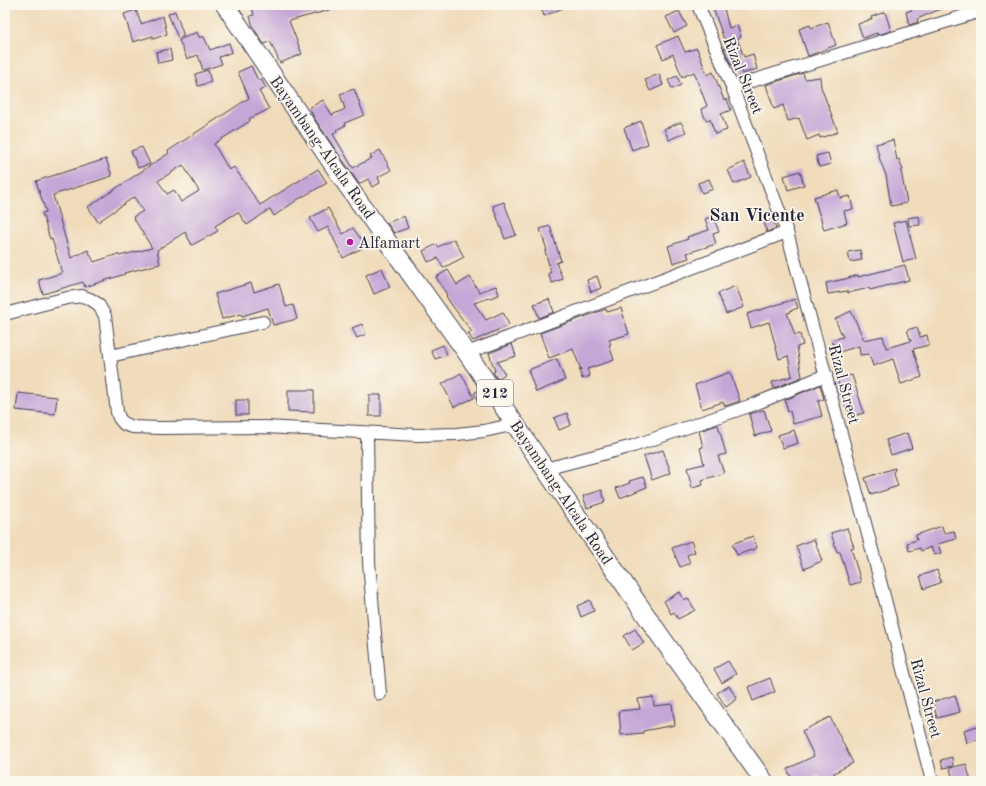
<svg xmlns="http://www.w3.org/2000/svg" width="986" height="786" viewBox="0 0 986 786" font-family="'Old Standard TT',serif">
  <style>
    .building { fill: #c4a6d7; fill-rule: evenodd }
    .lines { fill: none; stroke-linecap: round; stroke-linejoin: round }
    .minor-casing { stroke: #413e4e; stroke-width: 14 }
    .primary-casing { stroke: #413e4e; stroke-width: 20 }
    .minor { stroke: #fff; stroke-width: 12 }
    .primary { stroke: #fff; stroke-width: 18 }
    .poi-dot { fill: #b5179e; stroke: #fbf7ec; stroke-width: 1.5 }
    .labels { text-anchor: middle; stroke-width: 3.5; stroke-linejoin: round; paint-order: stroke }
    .shield { fill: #fbf7ec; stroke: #636270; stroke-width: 1 }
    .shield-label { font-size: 15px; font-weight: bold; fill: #22223b }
    .street-label { font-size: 16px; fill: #22223b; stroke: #fbf7ec }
    .poi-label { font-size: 16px; fill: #22223b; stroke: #fbf7ec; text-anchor: start }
    .quarter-label { font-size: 18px; font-weight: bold; fill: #22223b; stroke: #fbf7ec }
  </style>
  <rect width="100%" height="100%" fill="#fbf7ec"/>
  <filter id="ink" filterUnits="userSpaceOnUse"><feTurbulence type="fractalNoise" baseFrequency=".025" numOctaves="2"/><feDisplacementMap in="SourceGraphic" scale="8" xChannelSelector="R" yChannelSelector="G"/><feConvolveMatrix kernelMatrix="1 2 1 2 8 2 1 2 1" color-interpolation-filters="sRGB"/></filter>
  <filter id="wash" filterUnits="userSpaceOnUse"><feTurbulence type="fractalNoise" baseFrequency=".012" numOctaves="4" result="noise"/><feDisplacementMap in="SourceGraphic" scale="16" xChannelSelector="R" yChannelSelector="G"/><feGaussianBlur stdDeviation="0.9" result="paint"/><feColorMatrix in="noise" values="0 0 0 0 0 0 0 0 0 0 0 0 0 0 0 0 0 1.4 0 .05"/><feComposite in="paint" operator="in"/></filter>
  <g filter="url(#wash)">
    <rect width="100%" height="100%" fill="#f0dcbb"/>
    <g id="blocks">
      <g class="building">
        <polygon points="251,5 336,5 337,8 289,21 302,54 280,63 270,41 264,44 253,27 250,16 254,15"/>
        <polygon points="540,5 570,5 544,16"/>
        <polygon points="712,5 723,5 729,28 737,25 741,37 737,39 744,57 753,54 757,69 742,74 738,62 731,65 724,48 727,48"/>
        <polygon points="910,5 950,5 917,19 918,22 909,25 906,12 912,10"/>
        <polygon points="136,10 141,24 163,16 167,34 153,39 153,36 133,42 124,14"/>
        <polygon points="175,11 184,36 178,38 168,14"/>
        <polygon points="679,11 687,26 674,33 666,17"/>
        <polygon points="885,12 891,31 877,35 877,33 863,38 858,24 872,19 871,17"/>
        <polygon points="828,22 836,45 808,56 799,29 810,25 811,28"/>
        <polygon points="197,32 199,37 204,37 210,50 229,43 232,52 219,57 222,64 203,70 198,55 187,59 179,40"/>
        <polygon points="678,36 685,52 697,48 707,75 713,72 724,100 727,99 731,110 721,114 727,130 715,134 710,119 706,120 701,109 707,106 694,72 682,77 673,54 663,59 657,45"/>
        <polygon points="170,49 172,60 158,63 156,52"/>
        <path d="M251 66 258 80 261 79 266 88 259 91 269 109 249 119 250 121 214 144 229 170 234 167 260 205 318 169 327 183 297 200 274 216 270 209 247 225 238 212 215 226 218 231 192 245 185 232 157 250 160 264 124 273 125 274 85 287 83 282 43 294 39 280 62 273 52 239H50L42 213 46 212 36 181 106 159 112 176 53 195 71 258 88 250 94 262 118 254 119 256 152 248 133 217 143 211 134 197 98 222 88 207 169 153 168 151 249 98 238 72ZM183 165 199 191 181 202 174 190 167 194 158 181Z"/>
        <polygon points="208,70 211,82 198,86 195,74"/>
        <polygon points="803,73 805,79 820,77 821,87 838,132 820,138 819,135 807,140 799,118 788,121 783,105 774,109 766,85"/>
        <polygon points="659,74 663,85 650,91 645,80"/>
        <polygon points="677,76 681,85 672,89 668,80"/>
        <polygon points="354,89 364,115 345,123 346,125 336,130 337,132 333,134 353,168 372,158 370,156 380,150 391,170 378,177 380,183 372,187 368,179 359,184 316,121 309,108 323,100 332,115 345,109 340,94"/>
        <polygon points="641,121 648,144 632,150 624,128"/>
        <polygon points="681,122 686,132 669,140 664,129"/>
        <polygon points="893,140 897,160 899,159 903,170 901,171 907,203 891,206 886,175 880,160 876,144"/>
        <polygon points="142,147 150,164 138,168 131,151"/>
        <polygon points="828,153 831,164 819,167 816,156"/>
        <polygon points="744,162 751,177 734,184 728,170"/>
        <polygon points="800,171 804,185 788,190 784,176"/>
        <polygon points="709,179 713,189 702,193 698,183"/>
        <polygon points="838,190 840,198 850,196 853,209 844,211 847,223 824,230 814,197"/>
        <polygon points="504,202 516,235 505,239 493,206"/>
        <polygon points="328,208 343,234 353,228 366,246 343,258 328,227 318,232 310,218"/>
        <polygon points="772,215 776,228 767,232 763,218"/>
        <polygon points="404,216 408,228 394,233 387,223"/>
        <polygon points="713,216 719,232 713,234 716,244 687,253 689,258 673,263 668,246 688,239 687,237 709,230 705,219"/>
        <polygon points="919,216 920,225 909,226 908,218"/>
        <polygon points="906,220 916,259 903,262 893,223"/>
        <polygon points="550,226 561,261 556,263 563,279 552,283 548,274 551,272 545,251 547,250 540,229"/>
        <polygon points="454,239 464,257 443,268 438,258 428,262 423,251 437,244 438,247"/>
        <polygon points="860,250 862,260 850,262 848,252"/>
        <polygon points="905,265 909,280 870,290 869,288 848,293 847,291 828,294 826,283 845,279 858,275 858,277"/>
        <polygon points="382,268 390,287 374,294 366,275"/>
        <polygon points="448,270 457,285 470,277 479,292 496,286 499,295 474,303 486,320 503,312 509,325 473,341 468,333 472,332 451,304 446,296 447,295 436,277"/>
        <polygon points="597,276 601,288 591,292 587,280"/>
        <polygon points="251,283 254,292 279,284 286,307 293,305 297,319 273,325 268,308 242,316 241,314 222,319 215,294"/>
        <polygon points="736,286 744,307 726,314 718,293"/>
        <polygon points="549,299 554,312 539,318 534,304"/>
        <polygon points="795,299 798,308 790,311 791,312 787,313 795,335 800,334 803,345 797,347 802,377 774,388 772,382 792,376 788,356 779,359 769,322 751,328 747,314"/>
        <polygon points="621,308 629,334 609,340 611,344 609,345 614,360 587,369 590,376 582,379 579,370 581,370 573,349 549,358 540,333 606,309 607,312"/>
        <polygon points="851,311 864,340 883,336 886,348 911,341 907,330 917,327 920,337 927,335 929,345 913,349 922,377 901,384 893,359 873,366 869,354 860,355 859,346 836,353 832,340 843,337 835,319"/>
        <polygon points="362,324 366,334 357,338 352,328"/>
        <polygon points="512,344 516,356 497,362 505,374 497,379 493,372 495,371 489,353"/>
        <polygon points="443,345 447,355 435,359 431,350"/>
        <polygon points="557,359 565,380 536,392 528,370"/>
        <polygon points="730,372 740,401 725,406 723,402 702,409 695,385"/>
        <polygon points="461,373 474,398 454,407 442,384"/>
        <polygon points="852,375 864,413 849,417 837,379"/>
        <polygon points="820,385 824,399 818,401 822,416 793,424 790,411 788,411 785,400"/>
        <polygon points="288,390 314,390 314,412 288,411"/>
        <polygon points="479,390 485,398 478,401 474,393"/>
        <polygon points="18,393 57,397 55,414 16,410"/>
        <rect x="369" y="395" width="12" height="21"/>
        <rect x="236" y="400" width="12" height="15"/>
        <polygon points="764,410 771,431 755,436 749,414"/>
        <polygon points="567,413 571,425 559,430 554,418"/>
        <polygon points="718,425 726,454 718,456 724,473 702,480 703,485 692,488 687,468 704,464 700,448 703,447 699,431"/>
        <polygon points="794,430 798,443 783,448 778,435"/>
        <polygon points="907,433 912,448 891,455 886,440"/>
        <polygon points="663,450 671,473 652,480 644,456"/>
        <polygon points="895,468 894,474 898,486 871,495 865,478"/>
        <polygon points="643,477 647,487 620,498 616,488 630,483 629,481"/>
        <polygon points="602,490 605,502 587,508 583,496"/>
        <polygon points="942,526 944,533 954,531 956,539 938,544 941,553 934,555 931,547 921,551 920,548 909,551 907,543 917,540 916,535"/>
        <polygon points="847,528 854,547 851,548 861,582 850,585 840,552 837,552 831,533"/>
        <polygon points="753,536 757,548 737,555 732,544"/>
        <polygon points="814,539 822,561 804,569 796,546"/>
        <polygon points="691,541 695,552 687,555 690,563 680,567 672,548"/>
        <polygon points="937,570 941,582 924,589 920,576"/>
        <polygon points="680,592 684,600 688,598 695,610 678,619 674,612 671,614 664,601"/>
        <polygon points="590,600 594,611 581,617 577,606"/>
        <polygon points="635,629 644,643 632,650 624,636"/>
        <polygon points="728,661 736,674 722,683 714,669"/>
        <polygon points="770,678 775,692 753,701 748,687"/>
        <polygon points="729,686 737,699 726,707 717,693"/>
        <polygon points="955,695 960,712 937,718 933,702"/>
        <polygon points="653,697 654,706 672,704 675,725 643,731 643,733 621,735 619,711 640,709 638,699"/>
        <polygon points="830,717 853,763 834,773 837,781 821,781 819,775 808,781 793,781 787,769 814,756 802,731"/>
        <polygon points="977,726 980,739 967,743 964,730"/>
        <polygon points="952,757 953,766 943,768 941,760"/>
        <polygon points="966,764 971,781 953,781 950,768"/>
      </g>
    </g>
  </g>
  <g filter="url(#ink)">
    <use href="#blocks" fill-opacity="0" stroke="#413e4e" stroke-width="1"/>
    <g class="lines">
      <g class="minor-casing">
        <g id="minor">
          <polyline points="698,5 732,87 787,232 864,519 932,781"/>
          <polyline points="732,87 981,11"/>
          <polyline points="5,314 67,298 82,296 90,299 98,304 105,316 117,412 119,418 124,424 133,427 160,428 265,427 417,435 457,434 484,431 515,424"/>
          <polyline points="467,353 787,232"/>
          <polyline points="110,356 263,322"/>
          <polyline points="367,433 369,562 380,694"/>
          <polyline points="545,469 633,446 755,404 826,375"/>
        </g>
      </g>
      <g class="primary-casing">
        <polyline id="primary" points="225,5 347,185 467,353 564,497 661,637 764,781"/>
      </g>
      <use href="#minor" class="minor"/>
      <use href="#primary" class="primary"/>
    </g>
  </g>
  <circle class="poi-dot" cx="350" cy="242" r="4"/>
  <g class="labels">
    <rect class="shield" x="477" y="380" width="36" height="26" rx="3"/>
    <g class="shield-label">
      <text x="495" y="398">212</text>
    </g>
    <g class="street-label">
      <text transform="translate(744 75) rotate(68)" y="6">Rizal Street</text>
      <text transform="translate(323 147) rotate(55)" y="6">Bayambang-Alcala Road</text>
      <text transform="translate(845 384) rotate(75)" y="6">Rizal Street</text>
      <text transform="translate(562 492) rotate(56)" y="6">Bayambang-Alcala Road</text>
      <text transform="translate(927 698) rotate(75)" y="6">Rizal Street</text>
    </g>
    <g class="poi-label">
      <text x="358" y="248">Alfamart</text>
    </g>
    <g class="quarter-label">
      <text x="757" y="221">San Vicente</text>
    </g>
  </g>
  <rect width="986" height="786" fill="none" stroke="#fbf7ec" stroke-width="20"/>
</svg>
